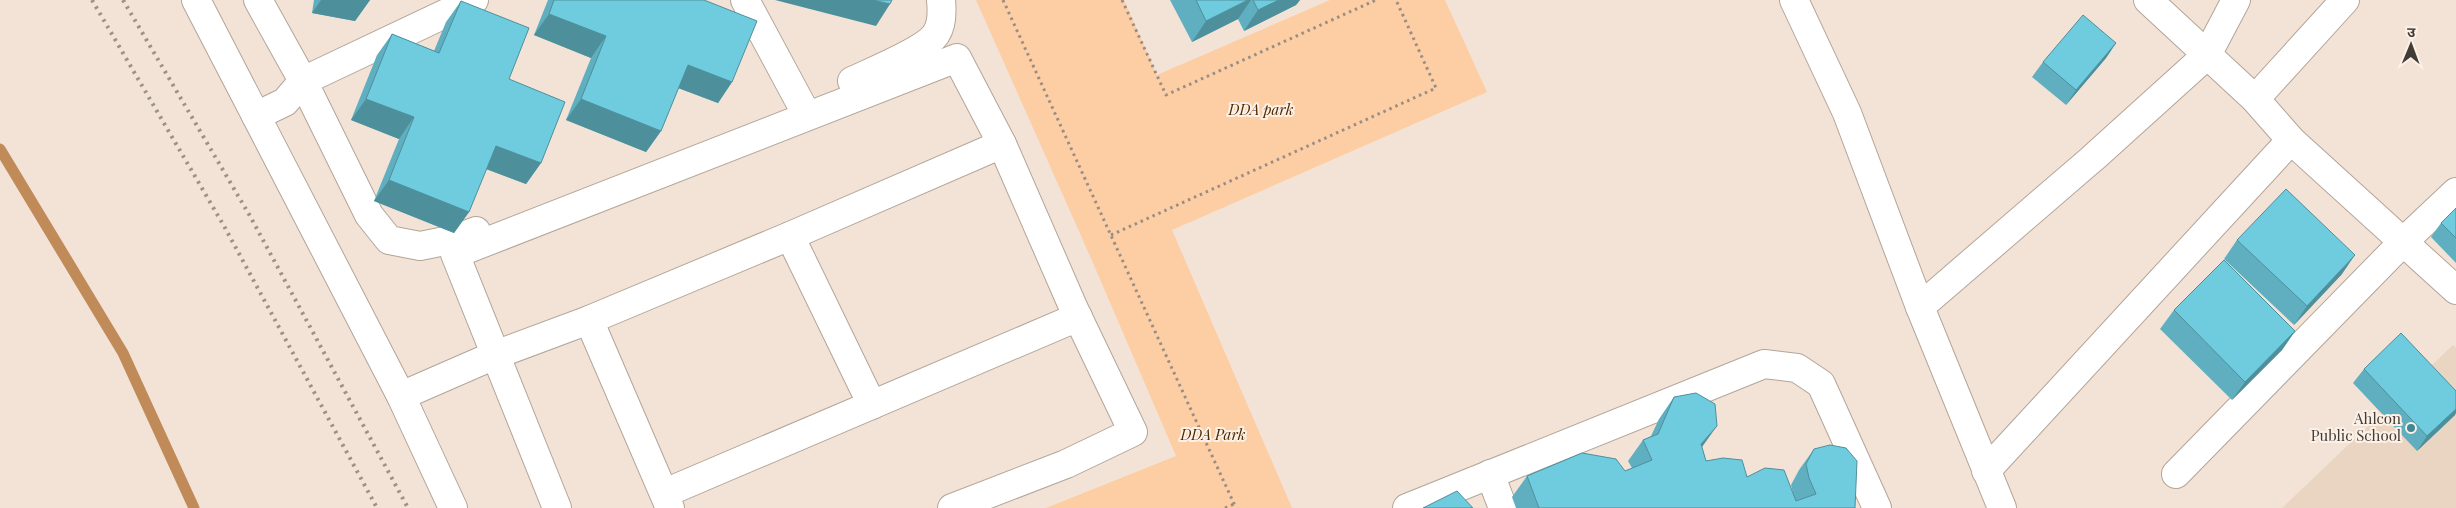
<svg xmlns="http://www.w3.org/2000/svg" width="2456" height="508" viewBox="0 0 2456 508" font-family="'Playfair Display','Noto Sans Devanagari',serif">
  <style>
    .built { fill: #ead4c2 }
    .green { fill: #fdcda4 }
    .lines { fill: none; stroke-linecap: round; stroke-linejoin: round }
    .stream { stroke: #c08a59; stroke-width: 11 }
    .minor-casing { stroke: #b3a598; stroke-width: 30 }
    .path { stroke: #988e85; stroke-width: 3; stroke-dasharray: 2.5 4; stroke-linecap: butt }
    .minor { stroke: #fff; stroke-width: 28 }
    .rail { stroke: #9c9188; stroke-width: 4; stroke-dasharray: 2.5 5; stroke-linecap: butt }
    .wall { fill: #5fafc0 }
    .shaded-wall { fill: #4e8f9c }
    .building { fill: #6fccdf; stroke: #4e8f9c }
    .poi-dot { fill: #428794; stroke: #fdf0e6; stroke-width: 2 }
    .labels { text-anchor: middle; stroke-width: 4; stroke-linejoin: round; paint-order: stroke }
    .park-label { font-size: 15px; font-style: italic; fill: #4d2901; stroke: #fdf0e6 }
    .poi-label { font-size: 15px; fill: #423c37; stroke: #fdf0e6; text-anchor: end }
  </style>
  <rect width="100%" height="100%" fill="#f2e3d6"/>
  <polygon class="built" points="2453,345 2456,348 2456,508 2282,508"/>
  <polygon class="green" points="976,0 1124,0 1157,75 1330,0 1445,0 1487,92 1172,230 1292,508 1046,508 1176,456 1090,256"/>
  <g class="lines">
    <polyline class="stream" points="0,149 123,353 194,508"/>
    <g class="minor-casing">
      <g id="minor">
        <polyline points="196,0 401,396 453,508"/>
        <polyline points="258,0 303,81 369,215 389,240 420,246 455,239 476,231"/>
        <polyline points="745,0 802,106"/>
        <polyline points="1794,0 1847,113 1920,307 2002,508"/>
        <polyline points="2148,0 2255,99 2291,140 2456,290"/>
        <path d="M852 81C871 72 926 50 936 34 942 25 942 10 941 0"/>
        <polyline points="2255,99 2345,0"/>
        <polyline points="256,116 285,102 303,81 474,0"/>
        <polyline points="790,236 872,405"/>
        <polyline points="1920,307 2093,158 2207,55 2236,0"/>
        <polyline points="589,320 670,508"/>
        <polyline points="401,396 495,355 589,320 790,236 1002,144"/>
        <polyline points="1986,471 2291,140"/>
        <polyline points="1490,474 1503,508"/>
        <polyline points="2176,474 2404,241 2456,192"/>
        <polyline points="665,493 1078,317"/>
        <polyline points="557,508 455,254 957,58 1002,144 1074,309 1133,432 1066,464 952,508"/>
        <polyline points="1407,508 1764,364 1797,368 1821,384 1877,508"/>
      </g>
    </g>
    <g class="path">
      <polyline points="1003,0 1236,508"/>
      <polyline points="1122,0 1166,95 1376,0"/>
      <polyline points="1111,235 1436,88 1396,0"/>
      <polyline points="1225,508 1234,504"/>
    </g>
    <use href="#minor" class="minor"/>
    <g class="rail">
      <polyline points="92,0 224,226 377,508"/>
      <polyline points="123,0 250,216 408,508"/>
    </g>
  </g>
  <g class="wall">
    <polygon points="314,0 370,0 355,21 312,13"/>
    <polygon points="548,0 704,0 732,82 718,103 678,88 661,131 646,152 566,120 591,58 534,35"/>
    <polygon points="1170,0 1300,0 1296,5 1244,31 1238,19 1192,42"/>
    <polygon points="461,1 509,79 541,163 526,184 486,169 469,212 454,233 374,201 399,139 351,120 377,55 392,34 434,51 446,22"/>
    <polygon points="2116,43 2106,58 2066,105 2032,77 2043,62"/>
    <polygon points="2456,208 2456,263 2431,237 2441,223"/>
    <polygon points="2237,240 2342,274 2294,325 2224,259"/>
    <polygon points="2174,310 2295,331 2282,350 2232,400 2160,329"/>
    <polygon points="2364,369 2455,415 2417,451 2353,383"/>
    <polygon points="1674,397 1702,447 1706,461 1793,493 1791,485 1799,470 1814,449 1855,508 1516,508 1512,497 1527,476 1625,471 1632,468 1628,461 1643,440 1651,436 1659,419"/>
  </g>
  <g class="shaded-wall">
    <polygon points="321,0 370,0 355,21 312,13"/>
    <polygon points="775,0 873,0 890,4 876,26"/>
    <polygon points="1248,0 1251,0 1238,19 1192,42 1206,21"/>
    <polygon points="1279,0 1300,0 1296,5 1244,31 1258,10"/>
    <polygon points="549,14 606,36 591,58 534,35"/>
    <polygon points="2116,43 2106,58 2066,105 2076,90"/>
    <polygon points="688,65 732,82 718,103 673,86"/>
    <polygon points="366,99 414,117 399,139 351,120"/>
    <polygon points="581,99 661,131 646,152 566,120"/>
    <polygon points="496,146 541,163 526,184 481,167"/>
    <polygon points="389,180 469,212 454,233 374,201"/>
    <polygon points="2355,255 2342,274 2294,325 2307,306"/>
    <polygon points="2295,331 2282,350 2232,400 2245,382"/>
    <polygon points="2456,409 2456,413 2455,415 2417,451 2427,436"/>
    <polygon points="1717,426 1702,447 1701,444"/>
  </g>
  <g class="building">
    <polygon points="554,0 704,0 757,21 732,82 688,65 661,131 581,99 606,36 549,14"/>
    <polygon points="873,0 892,0 890,4"/>
    <polygon points="1196,0 1248,0 1206,21"/>
    <polygon points="1253,0 1279,0 1258,10"/>
    <polygon points="461,1 529,28 509,79 565,102 541,163 496,146 469,212 389,180 414,117 366,99 392,34 439,53"/>
    <polygon points="2083,15 2116,43 2076,90 2043,62"/>
    <polygon points="2286,189 2355,255 2307,306 2237,240"/>
    <polygon points="2456,208 2456,238 2441,223"/>
    <polygon points="2224,260 2295,331 2245,382 2174,310"/>
    <polygon points="2401,333 2456,391 2456,409 2427,436 2364,369"/>
    <polygon points="1696,393 1715,404 1717,426 1701,444 1706,461 1723,458 1742,460 1747,477 1765,468 1784,470 1796,501 1816,494 1809,478 1806,464 1814,449 1830,445 1846,448 1857,461 1855,508 1539,508 1527,476 1582,453 1616,459 1625,471 1652,460 1643,440 1658,434 1674,397"/>
    <polygon points="1457,491 1473,508 1423,508"/>
  </g>
  <circle class="poi-dot" cx="2411" cy="428" r="5"/>
  <g class="labels">
    <g class="park-label">
      <text x="1261" y="115">DDA park</text>
      <text x="1213" y="440">DDA Park</text>
    </g>
    <g class="poi-label">
      <text x="2401" y="424">Ahlcon<tspan x="2401" dy="17">Public School</tspan></text>
    </g>
  </g>
  <g transform="translate(2411 45) rotate(1)" stroke="#fdf0e6" stroke-width="4" paint-order="stroke">
  <path d="M0-4L9 19L0 12L-9 19Z" fill="#423c37"/>
  <text y="-8" font-size="14" font-weight="bold" text-anchor="middle" fill="#423c37">उ</text>
  </g>
</svg>
